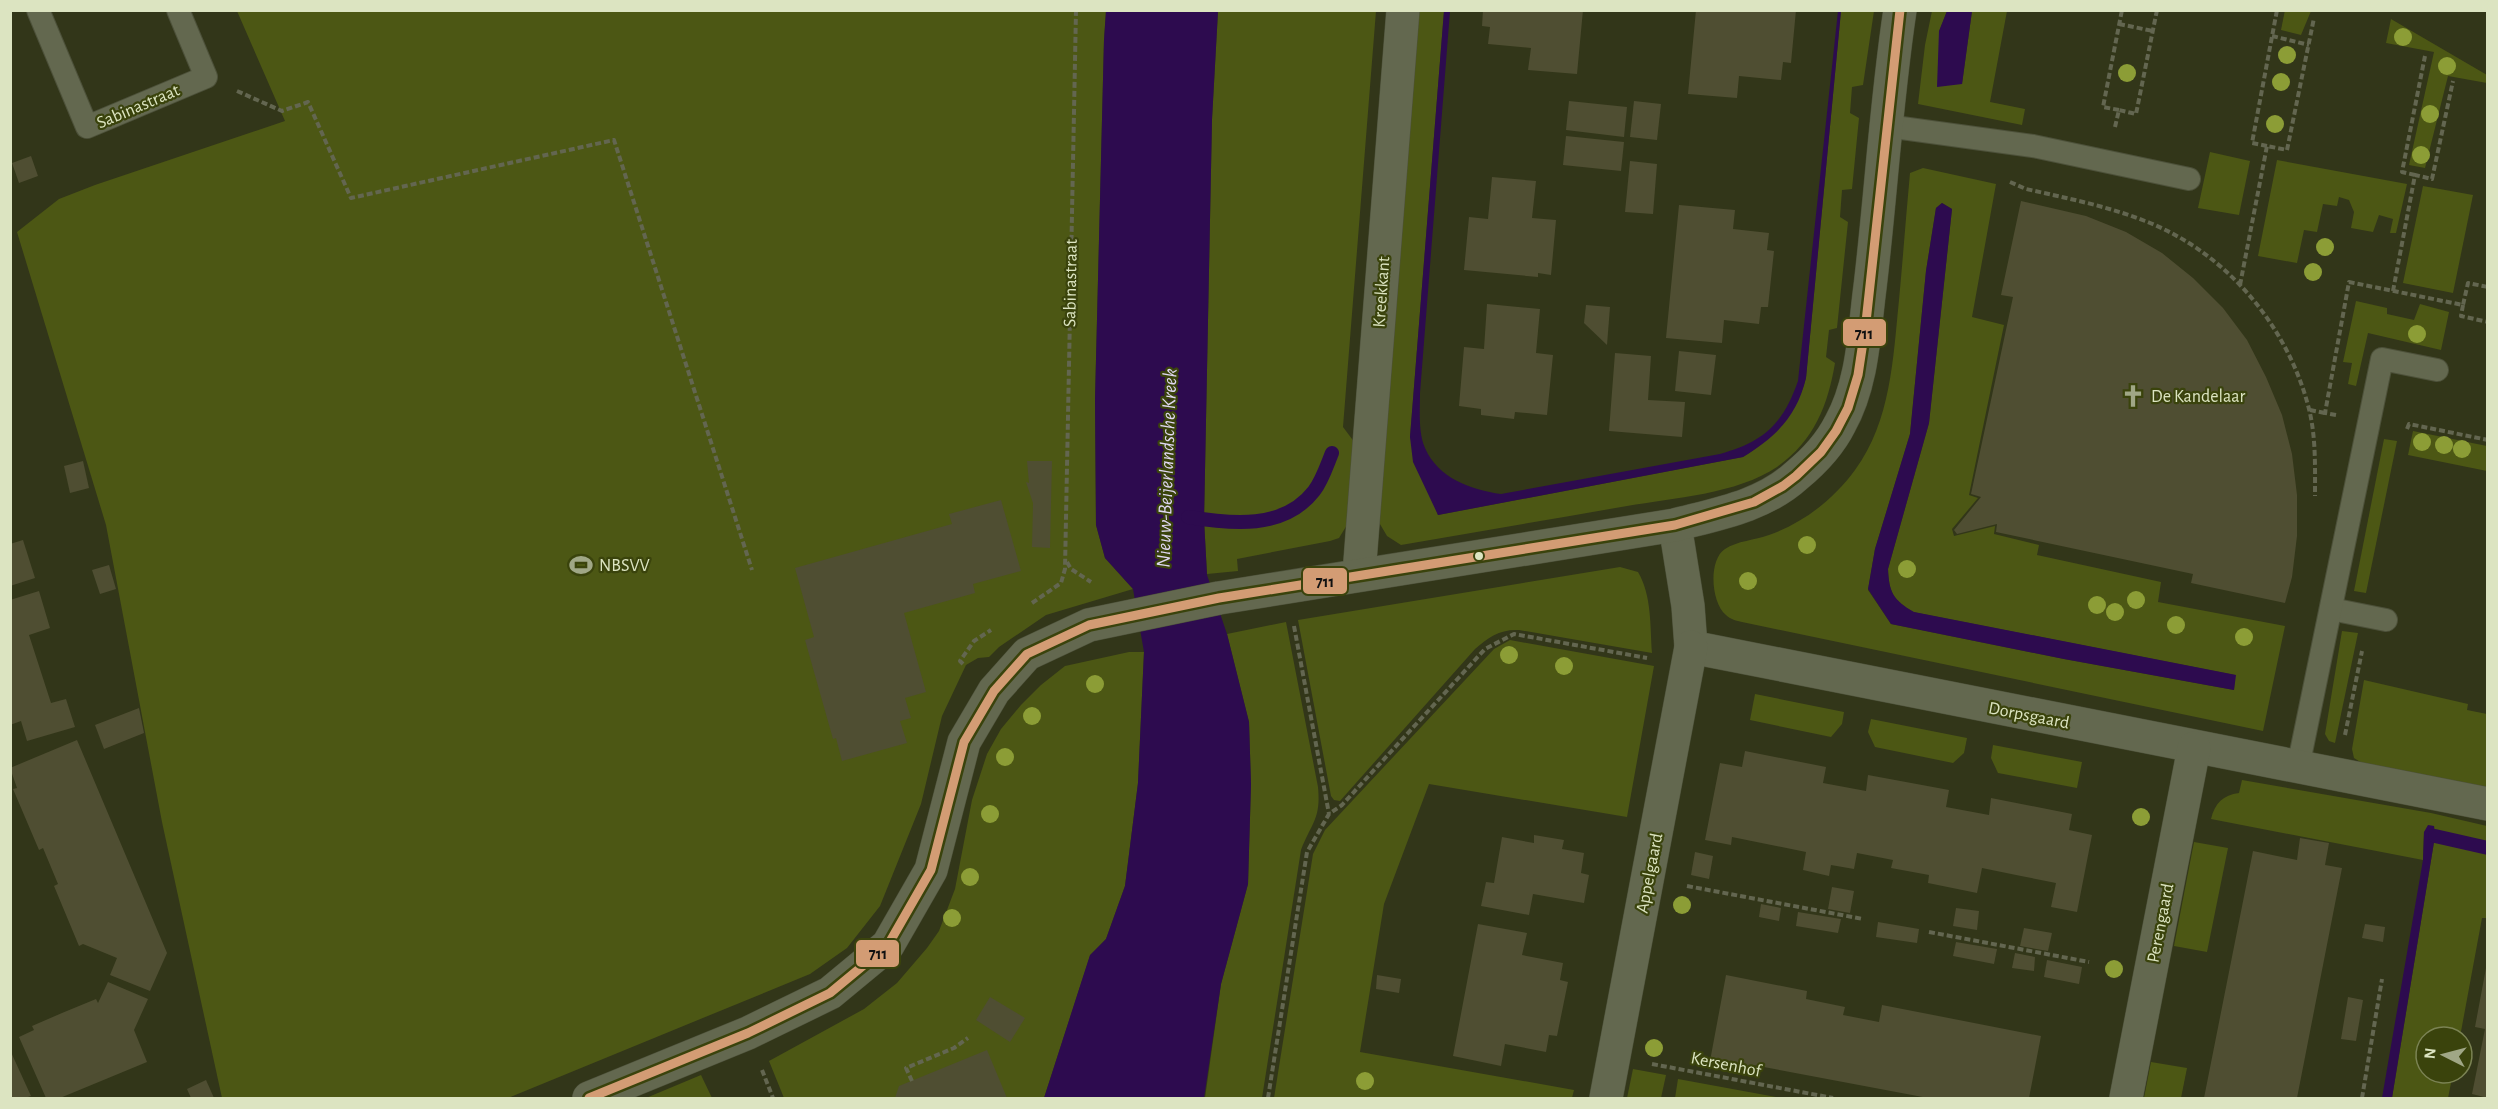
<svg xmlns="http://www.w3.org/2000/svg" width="2498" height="1109" viewBox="0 0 2498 1109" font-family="'Alegreya Sans',sans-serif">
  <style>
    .green { fill: #4c5714; fill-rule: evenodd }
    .water { fill: #2d0b4f }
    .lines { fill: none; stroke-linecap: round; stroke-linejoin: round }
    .stream { stroke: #2d0b4f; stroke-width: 14 }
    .building { fill: #4f4e32 }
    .lane-casing { stroke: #4d513a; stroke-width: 24 }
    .street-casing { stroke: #4d513a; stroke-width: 34 }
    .path { stroke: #636650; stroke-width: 4; stroke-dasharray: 6 3; stroke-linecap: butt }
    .lane { stroke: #63684f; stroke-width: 22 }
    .street { stroke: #63684f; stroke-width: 33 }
    .bus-1-casing { stroke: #3a430c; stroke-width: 14 }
    .bus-1 { stroke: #d39c74; stroke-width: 9 }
    .tree { fill: #8c9d36 }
    .bus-dot { fill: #dce4c1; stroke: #3a430c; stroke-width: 2 }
    .labels { text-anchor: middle; stroke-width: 4.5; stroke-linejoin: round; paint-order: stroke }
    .street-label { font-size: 18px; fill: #dce4c1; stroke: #3a430c }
    .poi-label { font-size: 18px; fill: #dce4c1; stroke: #3a430c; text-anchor: start }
    .water-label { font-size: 20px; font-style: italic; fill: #dfd7f2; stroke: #3a430c }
    .line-badge { stroke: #3a430c; stroke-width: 2 }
    .pale-badge-label { font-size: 16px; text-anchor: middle; font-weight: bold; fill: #111 }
  </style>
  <rect width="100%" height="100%" fill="#323619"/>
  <g class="green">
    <polygon points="2285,10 2311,11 2301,35 2281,30"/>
    <polygon points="237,11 1106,11 1104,40 1095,400 1096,525 1105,558 1133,589 1046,615 999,647 989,657 978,658 966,665 942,716 921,804 880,906 847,948 810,974 508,1098 222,1098 162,822 106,525 17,232 59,199 95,185 285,121"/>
    <polygon points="1218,11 1376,11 1343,427 1355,443 1347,525 1339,538 1330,541 1237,559 1238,571 1207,574 1204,520 1212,119"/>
    <path d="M1418 11H1444L1410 437 1438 515 1743 457C1773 438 1797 413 1806 378L1841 11H1874L1863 85 1852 87 1850 113 1859 118 1852 189 1842 190 1840 217 1848 222 1837 328 1829 330 1826 357 1835 363C1828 405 1814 441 1777 467 1737 494 1673 498 1627 506 1552 519 1477 532 1401 545L1387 536 1377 519Z"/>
    <polygon points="1932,11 1947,11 1939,32 1962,84 1972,11 2007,11 1990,102 2025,109 2022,125 1918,104 1925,45"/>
    <polygon points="2391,19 2487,75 2487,83 2448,76 2425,168 2409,165 2434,52 2386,43"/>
    <polygon points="2210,152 2250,161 2239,215 2198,208"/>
    <polygon points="2277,160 2407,184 2396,233 2390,233 2393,219 2379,215 2373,232 2351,228 2354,212 2349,200 2339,197 2337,206 2323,204 2317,232 2304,230 2297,263 2258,256"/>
    <path d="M1923 168 1996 184 1972 317 2004 325 1969 495 1978 498 1952 529 1954 536 1995 526 1994 534 2039 545 2037 555 2161 582 2158 602 2285 626 2263 731 1742 622C1737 621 1730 619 1726 615 1711 603 1708 560 1725 549 1737 541 1755 540 1769 535 1803 523 1833 500 1855 470 1891 421 1893 359 1899 300 1903 258 1906 215 1910 173ZM1942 203 1952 209 1929 423 1888 569C1889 592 1893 600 1913 612L2235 675 2234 690 2064 659 1891 624 1868 590 1875 549 1910 434 1926 271 1936 208Z"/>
    <polygon points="2423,186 2473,195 2453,293 2403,283"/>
    <polygon points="2356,301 2387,308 2387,314 2414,320 2420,304 2449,312 2441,350 2368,333 2356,386 2348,384 2352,363 2343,362"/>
    <polygon points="2413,431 2487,446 2487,471 2408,455"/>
    <polygon points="2384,439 2397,441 2366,593 2354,591"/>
    <path d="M1620 567 1638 572C1652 596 1650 626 1652 653L1519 630C1500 629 1489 637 1475 649L1340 801 1334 800 1331 796 1298 620Z"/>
    <path d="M1286 622 1318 787C1321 819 1312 822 1301 850L1262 1098H1205L1221 984 1248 884 1251 784 1249 722 1227 634Z"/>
    <polygon points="2342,631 2358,633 2335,743 2329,741 2325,734"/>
    <polygon points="1510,640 1654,666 1627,817 1429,784 1384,904 1360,1052 1574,1090 1572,1098 1274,1098 1313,854 1325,830 1494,649"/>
    <polygon points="1129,652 1144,652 1138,783 1125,886 1106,939 1090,956 1044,1098 784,1098 769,1061 864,1009 897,983 927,948 939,931 955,889 972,800 987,754 1001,729 1021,705 1041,685 1065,666"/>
    <polygon points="2364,680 2468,704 2467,710 2487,714 2487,785 2486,789 2362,763 2354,758 2352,749"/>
    <polygon points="1755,694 1844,712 1842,724 1831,737 1750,720"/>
    <polygon points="1871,719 1967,738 1964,753 1953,763 1875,747 1868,732"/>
    <polygon points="1993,745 2082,762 2077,788 1998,773 1991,758"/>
    <path d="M2242 780 2431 813 2487 826V918H2482L2460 1037H2426V1073H2453L2448 1098H2392L2435 836 2434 826 2424 832 2423 860 2211 819C2215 803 2223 795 2239 793Z"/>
    <polygon points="2194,842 2228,848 2207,952 2174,946"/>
    <polygon points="2151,1062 2187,1068 2181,1098 2144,1098"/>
    <polygon points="1633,1069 1666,1075 1661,1098 1627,1098"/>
    <polygon points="701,1075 712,1098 646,1098"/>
    <polygon points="1678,1079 1782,1098 1675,1098"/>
  </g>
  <g class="water">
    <polygon points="1106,11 1218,11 1212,119 1204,520 1207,575 1227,634 1249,722 1251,784 1248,884 1221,984 1204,1098 1044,1098 1090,955 1106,939 1125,886 1138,783 1144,652 1133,589 1105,558 1096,525 1095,400 1104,40"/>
    <path d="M1444 11H1450L1420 393C1420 410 1418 432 1425 448 1438 478 1471 490 1501 494L1720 454C1764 442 1783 424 1798 381L1838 11H1841L1806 378C1797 416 1776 437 1743 457L1438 515 1413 462 1410 437Z"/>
    <polygon points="1947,11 1972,11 1962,84 1937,87 1939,31"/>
    <path d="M1942 203 1952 209 1929 423 1888 569C1889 592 1893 600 1914 612L2236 675 2234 690 2064 659 1891 624 1868 589 1875 549 1910 434 1926 271 1936 208Z"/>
    <polygon points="2428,825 2434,826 2435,836 2392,1098 2382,1098 2423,860 2424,832"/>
  </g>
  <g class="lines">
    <g class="stream">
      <path d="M1188 517C1231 524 1284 530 1314 491 1322 481 1327 465 1332 453"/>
      <polyline points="2435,836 2488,848"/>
    </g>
  </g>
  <g class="building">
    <polygon points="1483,10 1583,10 1577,74 1528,70 1531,48 1488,44 1490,27 1482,26"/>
    <polygon points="1696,10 1796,10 1791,63 1783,62 1781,80 1739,76 1737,98 1688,94"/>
    <polygon points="1569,101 1627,107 1624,137 1566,130"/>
    <polygon points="1634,101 1661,104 1657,140 1630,137"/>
    <polygon points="1566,136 1624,142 1621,171 1563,165"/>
    <polygon points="31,156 38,176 19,183 12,163"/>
    <polygon points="1630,161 1657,164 1653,214 1625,212"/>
    <polygon points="1492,177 1536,181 1532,218 1556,220 1551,275 1538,273 1538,277 1464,270 1469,217 1488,219"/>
    <polygon points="2021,201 2086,216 2126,232 2162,253 2193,278 2223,308 2247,340 2266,377 2282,415 2292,454 2297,495 2297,536 2292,577 2285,603 2191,583 2193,574 1996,532 1997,524 1957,534 1954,530 1981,497 1971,494 2013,297 2001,295"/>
    <polygon points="1679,205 1735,210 1733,229 1769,233 1767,250 1774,251 1768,307 1761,307 1759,324 1724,320 1722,343 1666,338"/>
    <polygon points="1487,304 1540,309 1536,353 1553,355 1547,415 1515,412 1514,419 1481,415 1481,409 1459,406 1464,347 1484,349"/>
    <polygon points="1586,305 1610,307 1607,345 1584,323"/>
    <polygon points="1679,351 1716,355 1711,395 1675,391"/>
    <polygon points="1615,353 1651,356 1648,400 1685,402 1682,437 1609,431"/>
    <polygon points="83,461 89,488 70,493 64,466"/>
    <polygon points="1027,461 1052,461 1050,548 1032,547 1033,503 1026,482 1029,483"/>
    <polygon points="1001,500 1021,571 973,584 975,593 904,613 926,692 905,698 911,718 900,721 907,743 842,761 836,738 833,739 805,640 814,637 795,568 952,524 949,514"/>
    <polygon points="23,540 35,578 10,586 10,544"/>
    <polygon points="109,565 116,589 100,594 92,570"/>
    <polygon points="39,591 50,628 29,635 51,703 66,699 75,727 27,741 21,721 10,725 10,600"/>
    <polygon points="139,708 144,733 104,749 95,725"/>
    <polygon points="77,740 167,953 150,991 110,975 117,958 83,944 79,946 54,886 58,884 43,848 39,850 13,789 17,788 10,768"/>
    <polygon points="1745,751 1826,767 1823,783 1866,791 1868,775 1949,790 1946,807 1989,815 1991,798 2072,814 2069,830 2092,835 2077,912 2051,907 2056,883 2021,876 1982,868 1977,893 1928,883 1929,875 1891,868 1893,860 1857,853 1854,869 1831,865 1829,876 1803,870 1806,852 1732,837 1731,845 1705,840 1720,763 1742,767"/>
    <polygon points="1534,835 1564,840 1562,849 1584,853 1581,873 1589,875 1584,903 1533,894 1529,915 1481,906 1486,882 1494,883 1502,837 1534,843"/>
    <polygon points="2300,838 2329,843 2325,865 2342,868 2297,1098 2204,1098 2253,851 2297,860"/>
    <polygon points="1695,852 1713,856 1709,879 1691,875"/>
    <polygon points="1832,887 1854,891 1850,913 1828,909"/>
    <polygon points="1761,904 1781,908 1779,921 1759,917"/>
    <polygon points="1956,908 1979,911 1977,930 1953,926"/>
    <polygon points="1798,912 1841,919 1838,933 1796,926"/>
    <polygon points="1878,922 1919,929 1917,943 1876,937"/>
    <polygon points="1478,924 1527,933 1522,955 1563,963 1560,980 1568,982 1557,1036 1549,1035 1546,1052 1505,1044 1501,1066 1453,1056"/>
    <polygon points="2365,924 2385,927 2383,942 2362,938"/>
    <polygon points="2024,928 2052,933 2048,951 2020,946"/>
    <polygon points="1956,942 1997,949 1994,964 1953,956"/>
    <polygon points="2015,953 2035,957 2034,971 2012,968"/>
    <polygon points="2047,960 2082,967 2079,984 2044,977"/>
    <polygon points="2486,968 2488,968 2488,1098 2472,1094 2485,1029 2475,1027"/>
    <polygon points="1377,975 1401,979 1399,993 1376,989"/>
    <polygon points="1726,975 1807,991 1806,999 1845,1007 1843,1015 1879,1022 1882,1005 2041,1036 2029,1098 1928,1098 1753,1065 1752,1069 1710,1061"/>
    <polygon points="108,982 148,999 134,1030 147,1062 60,1098 46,1098 19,1037 34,1030 32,1026 62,1013 96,999 98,1003"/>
    <polygon points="990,997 1025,1018 1010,1042 976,1020"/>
    <polygon points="2348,997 2363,1000 2356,1041 2341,1039"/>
    <polygon points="10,1050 31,1096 25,1098 10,1098"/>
    <polygon points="987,1050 1007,1098 895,1098 899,1086"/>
    <polygon points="206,1080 214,1098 191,1098 187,1089"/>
  </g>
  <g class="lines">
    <g class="lane-casing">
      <g id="lane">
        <polyline points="38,10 87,127 206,77 178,10"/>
        <polyline points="1887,126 2033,146 2189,179"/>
        <polyline points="2331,609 2386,620"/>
        <polyline points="2298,767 2382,359 2437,370"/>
      </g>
    </g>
    <g class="street-casing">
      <g id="street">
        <polyline points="1675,525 1688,606 1691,647 2488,804"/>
        <polyline points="1359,574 1403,10"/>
        <path d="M589 1098 748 1033 830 993 888 945 931 870 964 742 994 691 1027 654 1089 625 1219 598 1675 525C1717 514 1763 506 1796 476 1813 462 1830 444 1840 424 1863 383 1864 333 1870 287 1881 195 1886 102 1900 10"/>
        <polyline points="1606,1098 1691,647"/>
        <polyline points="2126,1098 2194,748"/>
      </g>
    </g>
    <g class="path">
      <polyline points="2119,24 2153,31"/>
      <polyline points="2272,36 2309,45"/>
      <polyline points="237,91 282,111 308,102 351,198 614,140 752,570"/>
      <polyline points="2119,110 2103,107 2122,10"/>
      <polyline points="2115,127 2119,110 2136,114 2157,10"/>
      <polyline points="2267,146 2252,143 2277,10"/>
      <polyline points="2415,175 2402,172 2425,56"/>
      <path d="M2010 182 2026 189C2066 198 2107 206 2145 221 2226 252 2288 326 2309 409 2316 437 2315 467 2315 496"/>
      <polyline points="2240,285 2267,146 2287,150 2314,18"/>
      <polyline points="2393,291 2415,175 2432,179 2453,81"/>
      <polyline points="2463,305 2461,316 2488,322"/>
      <polyline points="2310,410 2325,413"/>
      <polyline points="2336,415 2325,413 2349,282 2463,305 2468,283 2488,287"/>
      <polyline points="2407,429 2409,424 2488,440"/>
      <polyline points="1067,562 1071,569 1091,582"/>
      <polyline points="1032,603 1061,583 1065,569 1076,10"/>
      <polyline points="1294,626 1329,814"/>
      <polyline points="963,664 960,661 974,641 991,630"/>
      <polyline points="2345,735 2362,651"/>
      <polyline points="1687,886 1863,919"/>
      <polyline points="1929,932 2089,962"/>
      <polyline points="1652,1064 1833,1098"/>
      <polyline points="762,1070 773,1098"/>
      <polyline points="912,1081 906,1068 954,1048 968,1038"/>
      <polyline points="1268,1098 1307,852 1329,814 1342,805 1485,649 1514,634 1647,658"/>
      <polyline points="2362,1098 2382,979"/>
    </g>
    <use href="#lane" class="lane"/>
    <use href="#street" class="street"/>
    <g class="bus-1-casing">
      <polyline id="bus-1" points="589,1098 748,1033 830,993 888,945 931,870 964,742 994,691 1027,654 1089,625 1219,598 1675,525 1754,502 1783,486 1796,476 1821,452 1836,431 1848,408 1858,375 1866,322 1900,10"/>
    </g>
    <use href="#bus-1" class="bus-1"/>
  </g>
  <g class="tree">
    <circle cx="2403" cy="37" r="9"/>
    <circle cx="2287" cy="55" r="9"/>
    <circle cx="2447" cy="66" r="9"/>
    <circle cx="2127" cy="73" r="9"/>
    <circle cx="2281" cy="82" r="9"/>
    <circle cx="2430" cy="114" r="9"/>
    <circle cx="2275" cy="124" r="9"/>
    <circle cx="2421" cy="155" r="9"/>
    <circle cx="2325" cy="247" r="9"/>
    <circle cx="2313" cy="272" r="9"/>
    <circle cx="2417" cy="334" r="9"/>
    <circle cx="2422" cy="442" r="9"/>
    <circle cx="2444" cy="445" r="9"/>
    <circle cx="2462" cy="449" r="9"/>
    <circle cx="1807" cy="545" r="9"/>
    <circle cx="1907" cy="569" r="9"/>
    <circle cx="1748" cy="581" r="9"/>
    <circle cx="2136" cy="600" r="9"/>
    <circle cx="2097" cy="605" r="9"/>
    <circle cx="2115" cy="612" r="9"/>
    <circle cx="2176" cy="625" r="9"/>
    <circle cx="2244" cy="637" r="9"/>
    <circle cx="1509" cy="655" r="9"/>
    <circle cx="1564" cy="666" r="9"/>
    <circle cx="1095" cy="684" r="9"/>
    <circle cx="1032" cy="716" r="9"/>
    <circle cx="1005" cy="757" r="9"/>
    <circle cx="990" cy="814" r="9"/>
    <circle cx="2141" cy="817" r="9"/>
    <circle cx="970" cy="877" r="9"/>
    <circle cx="1682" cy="905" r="9"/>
    <circle cx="952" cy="918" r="9"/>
    <circle cx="2114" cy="969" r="9"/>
    <circle cx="1654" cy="1048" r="9"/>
    <circle cx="1365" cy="1081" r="9"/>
  </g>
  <defs>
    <g id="church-bare" transform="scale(1.8)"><path d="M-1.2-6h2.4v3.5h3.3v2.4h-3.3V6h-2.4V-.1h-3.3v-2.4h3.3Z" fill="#a0a786" stroke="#3a430c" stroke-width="2.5" paint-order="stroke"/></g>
    <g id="stadium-bare" transform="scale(1.8)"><path d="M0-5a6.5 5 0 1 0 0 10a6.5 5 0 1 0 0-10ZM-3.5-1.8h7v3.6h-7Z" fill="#a0a786" stroke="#3a430c" stroke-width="2.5" paint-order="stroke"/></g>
  </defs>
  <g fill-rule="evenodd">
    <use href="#church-bare" x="2133" y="396"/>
    <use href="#stadium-bare" x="581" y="565"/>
  </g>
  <circle class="bus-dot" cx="1479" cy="556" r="5"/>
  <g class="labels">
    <g class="street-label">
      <text transform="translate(138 106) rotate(-23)" y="6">Sabinastraat</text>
      <text transform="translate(1070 283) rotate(-89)" y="6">Sabinastraat</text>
      <text transform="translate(1381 292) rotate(-86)" y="6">Kreekkant</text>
      <text transform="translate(2029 715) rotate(11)" y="6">Dorpsgaard</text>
      <text transform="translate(1649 873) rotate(-79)" y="6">Appelgaard</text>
      <text transform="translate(2160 923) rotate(-79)" y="6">Perengaard</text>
      <text transform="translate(1726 1064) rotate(11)" y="6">Kersenhof</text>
    </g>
    <g class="poi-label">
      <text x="2151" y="402">De Kandelaar</text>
      <text x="599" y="571">NBSVV</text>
    </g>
    <g class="water-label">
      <text transform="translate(1166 468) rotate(-88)" y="7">Nieuw-Beijerlandsche Kreek</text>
    </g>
  </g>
  <g class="line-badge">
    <rect x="1842" y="318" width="45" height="29" rx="6" fill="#d39c74"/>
    <rect x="1302" y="567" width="46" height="28" rx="6" fill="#d39c74"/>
    <rect x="855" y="939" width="45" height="29" rx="6" fill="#d39c74"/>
  </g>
  <g class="pale-badge-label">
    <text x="1864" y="339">711</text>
    <text x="1325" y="587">711</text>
    <text x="878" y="959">711</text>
  </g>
  <rect width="2498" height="1109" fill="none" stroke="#dce4c1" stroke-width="24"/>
  <g transform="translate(2444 1055) rotate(276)"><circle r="28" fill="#3a430c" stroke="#7b8354" stroke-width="1.5"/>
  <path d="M0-4.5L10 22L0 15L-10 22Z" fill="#a0a786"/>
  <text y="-9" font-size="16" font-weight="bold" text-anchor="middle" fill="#dce4c1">N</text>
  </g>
</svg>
